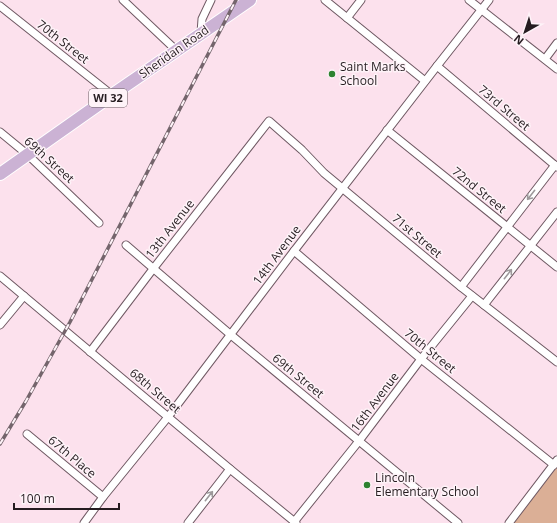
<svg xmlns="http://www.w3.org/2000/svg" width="557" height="523" viewBox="0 0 557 523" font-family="'Open Sans',sans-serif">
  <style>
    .green { fill: #dbaf96 }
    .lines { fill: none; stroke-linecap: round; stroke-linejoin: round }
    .minor-casing { stroke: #6f5963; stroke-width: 9 }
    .primary-casing { stroke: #fff; stroke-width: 14 }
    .minor { stroke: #fff; stroke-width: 7 }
    .primary { stroke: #cbb2d4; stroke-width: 12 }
    .rail-casing { stroke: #74656c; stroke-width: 3.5 }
    .rail { stroke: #fef3f8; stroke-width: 2; stroke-dasharray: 6; stroke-linecap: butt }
    .oneway { stroke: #9d999b }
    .poi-dot { fill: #2d8230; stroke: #fef3f8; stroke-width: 1.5 }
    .labels { text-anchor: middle; stroke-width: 3; stroke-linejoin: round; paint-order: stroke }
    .shield { fill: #fef3f8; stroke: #665c61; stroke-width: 1 }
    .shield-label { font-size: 11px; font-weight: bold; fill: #251c20 }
    .street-label { font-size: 12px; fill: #251c20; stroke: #fef3f8 }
    .poi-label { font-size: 12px; fill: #251c20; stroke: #fef3f8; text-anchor: start }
  </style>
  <rect width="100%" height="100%" fill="#fce1ed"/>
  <polygon class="green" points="557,467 557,523 513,523"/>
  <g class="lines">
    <g class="minor-casing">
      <g id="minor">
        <polyline points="123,0 177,51"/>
        <polyline points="325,0 425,81"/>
        <polyline points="469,0 557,69"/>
        <polyline points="0,6 112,95"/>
        <polyline points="347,18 361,0"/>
        <polyline points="201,33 202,19 211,0"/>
        <polyline points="545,59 557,43"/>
        <polyline points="437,66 557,167"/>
        <polyline points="387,130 557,267"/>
        <polyline points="0,132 28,155 99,223"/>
        <polyline points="126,245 231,335 458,523"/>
        <polyline points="294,251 421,359 554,465"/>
        <polyline points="0,276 230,469 296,523"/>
        <polyline points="461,287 555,165"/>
        <polyline points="484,305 557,212"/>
        <polyline points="0,325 24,296"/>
        <polyline points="90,352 153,269 269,121 302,150 324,173 461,287 557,362"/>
        <polyline points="27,434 103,497"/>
        <polyline points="294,522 359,441 421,359 472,296"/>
        <polyline points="84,523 103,497 168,417 294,251 437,66 489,0"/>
        <polyline points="188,523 230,469"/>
        <polyline points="509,523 557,460"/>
      </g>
    </g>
    <g class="primary-casing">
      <polyline id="primary" points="0,174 112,95 250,0"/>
    </g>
    <use href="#minor" class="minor"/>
    <use href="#primary" class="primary"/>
    <g class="rail-casing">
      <polyline id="rail" points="0,444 26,401 70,322 236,0"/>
    </g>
    <use href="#rail" class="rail"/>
  </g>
  <defs><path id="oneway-shaft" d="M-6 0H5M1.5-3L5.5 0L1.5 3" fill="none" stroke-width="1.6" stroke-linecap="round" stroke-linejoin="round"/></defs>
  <g class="oneway">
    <use href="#oneway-shaft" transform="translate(531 195) rotate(128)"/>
    <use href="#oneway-shaft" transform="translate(508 274) rotate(-52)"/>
    <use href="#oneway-shaft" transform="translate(209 496) rotate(-52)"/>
  </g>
  <g class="poi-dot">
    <circle cx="332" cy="74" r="4"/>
    <circle cx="367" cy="485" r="4"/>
  </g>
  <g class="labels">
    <rect class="shield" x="89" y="89" width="38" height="18" rx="3"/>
    <g class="shield-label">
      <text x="108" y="102">WI 32</text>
    </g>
    <g class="street-label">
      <text transform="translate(63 42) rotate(38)" y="4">70th Street</text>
      <text transform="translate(174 52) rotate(-35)" y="4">Sheridan Road</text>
      <text transform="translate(504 108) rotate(40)" y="4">73rd Street</text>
      <text transform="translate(49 160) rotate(42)" y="4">69th Street</text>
      <text transform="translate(479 190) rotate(39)" y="4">72nd Street</text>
      <text transform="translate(170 229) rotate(-52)" y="4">13th Avenue</text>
      <text transform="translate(417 236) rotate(40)" y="4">71st Street</text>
      <text transform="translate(277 255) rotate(-53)" y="4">14th Avenue</text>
      <text transform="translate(430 351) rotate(39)" y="4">70th Street</text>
      <text transform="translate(298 376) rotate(39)" y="4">69th Street</text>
      <text transform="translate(155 391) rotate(40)" y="4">68th Street</text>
      <text transform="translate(375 402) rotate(-53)" y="4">16th Avenue</text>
      <text transform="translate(72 457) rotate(40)" y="4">67th Place</text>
    </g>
    <g class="poi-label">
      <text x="340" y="71">Saint Marks<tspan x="340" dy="14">School</tspan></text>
      <text x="375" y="482">Lincoln<tspan x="375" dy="14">Elementary School</tspan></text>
    </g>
  </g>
  <g transform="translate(525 32) rotate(219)" stroke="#fef3f8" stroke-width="3" paint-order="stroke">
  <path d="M0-3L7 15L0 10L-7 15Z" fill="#251c20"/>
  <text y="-6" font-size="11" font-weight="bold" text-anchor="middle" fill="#251c20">N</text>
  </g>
  <path d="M14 503v6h105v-6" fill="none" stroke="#251c20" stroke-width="2"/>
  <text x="20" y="503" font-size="12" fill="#251c20" stroke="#fef3f8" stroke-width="3" paint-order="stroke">100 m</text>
</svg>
